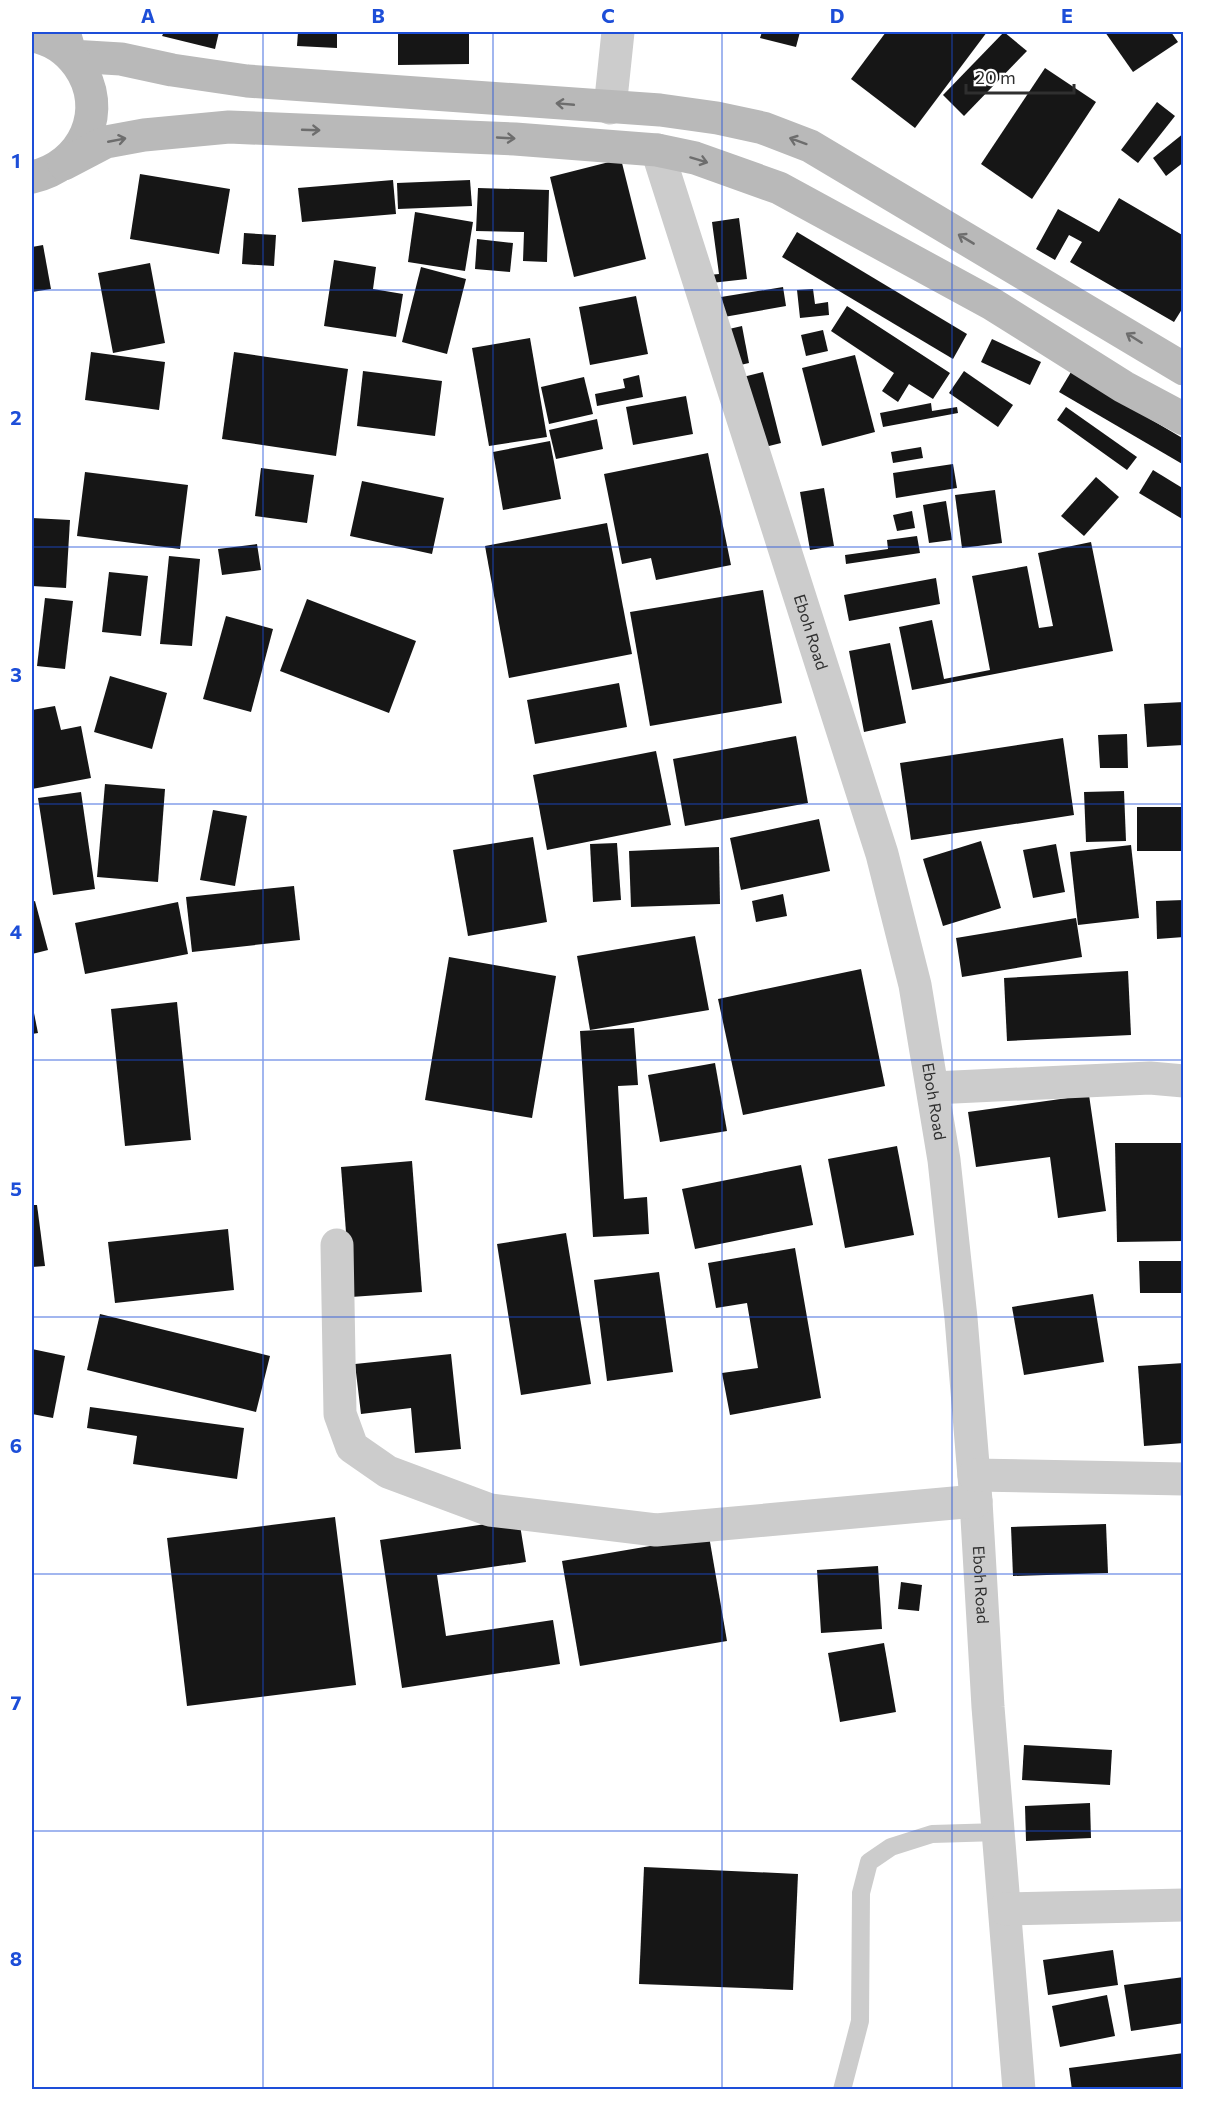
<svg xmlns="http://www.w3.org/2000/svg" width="1215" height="2121" viewBox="0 0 1215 2121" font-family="Commissioner,sans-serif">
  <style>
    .building { fill: #161616 }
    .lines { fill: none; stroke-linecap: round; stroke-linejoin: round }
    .service { stroke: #ccc; stroke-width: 18 }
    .minor { stroke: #ccc; stroke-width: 33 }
    .secondary { stroke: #b9b9b9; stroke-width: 33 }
    .oneway { stroke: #6d6d6d }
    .grid { fill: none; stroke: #1d4ed8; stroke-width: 1.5; stroke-opacity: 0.55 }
    .labels { text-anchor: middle; stroke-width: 6; stroke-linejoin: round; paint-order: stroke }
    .street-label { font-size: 16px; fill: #2f2f2f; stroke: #fff }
    .neatline { fill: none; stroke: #1d4ed8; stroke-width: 2 }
    .grid-label { font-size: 20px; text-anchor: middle; font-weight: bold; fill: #1d4ed8 }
  </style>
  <rect width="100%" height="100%" fill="#fff"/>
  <g class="building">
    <polygon points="164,32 219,32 215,49 162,36"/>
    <polygon points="298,32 337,32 337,48 297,46"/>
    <polygon points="398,32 469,32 469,64 398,65"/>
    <polygon points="762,32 800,32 796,47 760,38"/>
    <polygon points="886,32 987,32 915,128 851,79"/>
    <polygon points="1004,32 1027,51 964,116 943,95"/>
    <polygon points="1105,32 1171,32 1178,42 1133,72"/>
    <polygon points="1045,68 1096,102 1032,199 981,164"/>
    <polygon points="1157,102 1175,116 1138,163 1121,150"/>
    <polygon points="1184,133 1184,162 1166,176 1153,158"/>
    <polygon points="621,159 646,259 574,277 550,177"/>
    <polygon points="140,174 230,189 219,254 130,239"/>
    <polygon points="393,180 396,214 302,222 298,188"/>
    <polygon points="470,180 472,206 398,209 397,183"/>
    <polygon points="478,188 549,190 547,262 523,261 524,232 476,231"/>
    <polygon points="1119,198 1184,236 1184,306 1174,322 1070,262 1082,242 1069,235 1055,260 1036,249 1058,209 1099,232"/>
    <polygon points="415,212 473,222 465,271 408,262"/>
    <polygon points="739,218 747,279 711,283 709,275 719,274 712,222"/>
    <polygon points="797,232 967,334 953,359 782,257"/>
    <polygon points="244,233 276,235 274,266 242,264"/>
    <polygon points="477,239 513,243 510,272 475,269"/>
    <polygon points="43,245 51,289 32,292 32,247"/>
    <polygon points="334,260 376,267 373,289 403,294 396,337 324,326"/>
    <polygon points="150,263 165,343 113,353 98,273"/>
    <polygon points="421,267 466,279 447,354 402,342"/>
    <polygon points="783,287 786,306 724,317 721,297"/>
    <polygon points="813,289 815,304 828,302 829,315 800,318 797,290"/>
    <polygon points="636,296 648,354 590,365 579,307"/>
    <polygon points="847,306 950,373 933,399 909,384 898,402 882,391 894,373 831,331"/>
    <polygon points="742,326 749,363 736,366 729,329"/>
    <polygon points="823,330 828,351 806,356 801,335"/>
    <polygon points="530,338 547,437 489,446 472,348"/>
    <polygon points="992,339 1041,362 1030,385 981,362"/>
    <polygon points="91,352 165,362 159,410 85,400"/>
    <polygon points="234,352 348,369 336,456 222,439"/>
    <polygon points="855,355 875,432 822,446 802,368"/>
    <polygon points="363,371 442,381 435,436 357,426"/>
    <polygon points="964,371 1013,405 998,427 949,393"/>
    <polygon points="763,372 781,443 761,448 743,377"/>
    <polygon points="1071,372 1184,439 1184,465 1059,392"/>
    <polygon points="639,375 643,397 597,406 595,394 625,388 623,379"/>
    <polygon points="584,377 593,414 549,424 541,387"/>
    <polygon points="686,396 693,434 633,445 626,407"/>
    <polygon points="931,403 932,411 957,407 958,413 883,427 880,413"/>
    <polygon points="1066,407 1137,457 1127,470 1057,420"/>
    <polygon points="597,419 603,449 556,459 549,430"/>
    <polygon points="550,441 561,499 503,510 493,452"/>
    <polygon points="921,447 923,458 893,463 891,452"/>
    <polygon points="708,453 731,565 656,580 651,558 622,564 604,474"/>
    <polygon points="953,464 957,488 896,498 893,473"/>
    <polygon points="261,468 314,475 307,523 255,516"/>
    <polygon points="1153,470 1184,489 1184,520 1139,493"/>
    <polygon points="85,472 188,485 180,549 77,536"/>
    <polygon points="1096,477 1119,497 1084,536 1061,516"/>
    <polygon points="362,481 444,498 432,554 350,536"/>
    <polygon points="824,488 834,546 810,550 800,492"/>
    <polygon points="995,490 1002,543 962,548 955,495"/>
    <polygon points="946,501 952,540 929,543 923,505"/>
    <polygon points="912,511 915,528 897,531 893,515"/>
    <polygon points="32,518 70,520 66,588 32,586"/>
    <polygon points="607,523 632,654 509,678 485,546"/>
    <polygon points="917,536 920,553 846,564 845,555 888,549 887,540"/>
    <polygon points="1091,542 1113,651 912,690 899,627 932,620 944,679 990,670 972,576 1027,566 1039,628 1053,626 1038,553"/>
    <polygon points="257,544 261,570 222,575 218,549"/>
    <polygon points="169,556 200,559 192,646 160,644"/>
    <polygon points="109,572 148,576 141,636 102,632"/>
    <polygon points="936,578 940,604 849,621 844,595"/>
    <polygon points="763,590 782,703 650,726 630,612"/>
    <polygon points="45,598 73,601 65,669 37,666"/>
    <polygon points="307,599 416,641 389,713 280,671"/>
    <polygon points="226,616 273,629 251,712 203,699"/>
    <polygon points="890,643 906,723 864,732 849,651"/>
    <polygon points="110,676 167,693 152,749 94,732"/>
    <polygon points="619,683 627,727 535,744 527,700"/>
    <polygon points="1184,702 1184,745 1147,747 1144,704"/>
    <polygon points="55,706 61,730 81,726 91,778 32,789 32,710"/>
    <polygon points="1127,734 1128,768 1100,768 1098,735"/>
    <polygon points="796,736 808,803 685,826 673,759"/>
    <polygon points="1063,738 1074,815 911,840 900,763"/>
    <polygon points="656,751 671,825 547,850 533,775"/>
    <polygon points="105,784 165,789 158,882 97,877"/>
    <polygon points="1124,791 1126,841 1086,842 1084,792"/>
    <polygon points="81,792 95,889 53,895 38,798"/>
    <rect x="1137" y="807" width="47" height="44"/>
    <polygon points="213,810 247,816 235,886 200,880"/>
    <polygon points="819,819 830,871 741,890 730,838"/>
    <polygon points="533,837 547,922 468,936 453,850"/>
    <polygon points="981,841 1001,908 943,926 923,859"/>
    <polygon points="617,843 621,900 593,902 590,844"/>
    <polygon points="1056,844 1065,892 1033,898 1023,850"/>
    <polygon points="1131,845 1139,918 1078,925 1070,852"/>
    <polygon points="719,847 720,904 631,907 629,851"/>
    <polygon points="294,886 300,940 192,952 186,897"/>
    <polygon points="783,894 787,916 756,922 752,901"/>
    <polygon points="1184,900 1184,937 1157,939 1156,901"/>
    <polygon points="35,901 48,950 32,954 32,902"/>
    <polygon points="178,902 188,954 85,974 75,923"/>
    <polygon points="1076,918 1082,957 962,977 956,938"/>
    <polygon points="695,936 709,1010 590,1030 577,956"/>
    <polygon points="449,957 556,976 532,1118 425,1100"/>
    <polygon points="861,969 885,1086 743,1115 718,999"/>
    <polygon points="1128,971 1131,1035 1007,1041 1004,978"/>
    <polygon points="177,1002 191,1140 125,1146 111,1009"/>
    <polygon points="32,1003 38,1033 32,1034"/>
    <polygon points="634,1028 638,1085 618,1086 624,1199 647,1197 649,1234 593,1237 580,1031"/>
    <polygon points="715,1063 727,1131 660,1142 648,1075"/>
    <polygon points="1089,1095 1106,1211 1058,1218 1050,1157 976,1167 968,1112"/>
    <polygon points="1115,1143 1184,1143 1184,1241 1117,1242"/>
    <polygon points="897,1146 914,1235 845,1248 828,1159"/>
    <polygon points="412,1161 422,1292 351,1297 341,1167"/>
    <polygon points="801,1165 813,1225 695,1249 682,1189"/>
    <polygon points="32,1205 37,1205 45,1266 32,1267"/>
    <polygon points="228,1229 234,1290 115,1303 108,1242"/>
    <polygon points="566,1233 591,1384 521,1395 497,1244"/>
    <polygon points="795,1248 821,1398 730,1415 722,1373 758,1368 747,1303 716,1308 708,1263"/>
    <polygon points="1139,1261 1184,1261 1184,1293 1140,1293"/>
    <polygon points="659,1272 673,1372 607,1381 594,1280"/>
    <polygon points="1093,1294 1104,1362 1024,1375 1012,1307"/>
    <polygon points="100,1314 270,1356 256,1412 87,1370"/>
    <polygon points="32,1349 65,1356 53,1418 32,1414"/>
    <polygon points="451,1354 461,1449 415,1453 411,1408 361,1414 355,1364"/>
    <polygon points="1184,1363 1184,1443 1144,1446 1138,1366"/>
    <polygon points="90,1407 244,1428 237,1479 133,1464 137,1436 87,1428"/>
    <polygon points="335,1517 356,1685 187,1706 167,1538"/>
    <polygon points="519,1519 526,1562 437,1575 446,1636 553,1620 560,1664 402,1688 380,1540"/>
    <polygon points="1106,1524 1108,1573 1013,1576 1011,1527"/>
    <polygon points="709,1536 727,1641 580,1666 562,1561"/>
    <polygon points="878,1566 882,1629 821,1633 817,1570"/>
    <polygon points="901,1582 922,1585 919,1611 898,1609"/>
    <polygon points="884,1643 896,1712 840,1722 828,1653"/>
    <polygon points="1024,1745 1112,1750 1110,1785 1022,1780"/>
    <polygon points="1090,1803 1091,1838 1026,1841 1025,1806"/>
    <polygon points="644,1867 798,1874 793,1990 639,1984"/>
    <polygon points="1113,1950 1118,1985 1048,1995 1043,1960"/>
    <polygon points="1184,1977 1184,2023 1131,2031 1124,1985"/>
    <polygon points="1107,1995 1115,2036 1060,2047 1052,2006"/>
    <polygon points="1184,2053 1184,2090 1072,2090 1069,2068"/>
  </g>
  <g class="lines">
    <polyline class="service" points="842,2090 860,2021 861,1893 869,1862 891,1847 932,1834 999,1832"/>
    <g class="minor">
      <polyline points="610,108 618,32"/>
      <path id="s1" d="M657 150 882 854 915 985 944 1160 961 1318 976 1501 988 1707 1019 2090"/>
      <polyline points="933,1088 1150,1078 1184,1081"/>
      <polyline points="337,1245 340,1414 352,1447 388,1472 490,1510 656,1530 976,1501"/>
      <polyline points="974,1475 1184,1479"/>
      <polyline points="1005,1909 1184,1905"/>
    </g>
    <g class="secondary">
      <polyline points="64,32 71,56 121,59 172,70 247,81 660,110 717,118 763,128 810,146 1184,369"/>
      <path d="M32 36C51 39 67 50 78 65 110 110 83 166 32 177"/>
      <polyline points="64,164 106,142 144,135 229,127 515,139 657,150 695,158 779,188 992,304 1124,387 1184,419"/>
    </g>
  </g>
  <defs><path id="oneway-shaft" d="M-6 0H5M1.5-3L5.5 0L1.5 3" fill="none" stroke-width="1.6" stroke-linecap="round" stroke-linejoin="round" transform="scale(1.5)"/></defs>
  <g class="oneway">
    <use href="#oneway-shaft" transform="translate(565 104) rotate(-175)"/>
    <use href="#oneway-shaft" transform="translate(311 130) rotate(2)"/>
    <use href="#oneway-shaft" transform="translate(506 138) rotate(3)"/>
    <use href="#oneway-shaft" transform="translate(117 140) rotate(-11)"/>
    <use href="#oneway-shaft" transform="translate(798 141) rotate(-160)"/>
    <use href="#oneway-shaft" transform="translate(699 160) rotate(17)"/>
    <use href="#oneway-shaft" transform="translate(966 239) rotate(-149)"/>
    <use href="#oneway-shaft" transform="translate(1134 338) rotate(-148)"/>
  </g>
  <path class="grid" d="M263 32V2090M493 32V2090M722 32V2090M952 32V2090M32 290H1184M32 547H1184M32 804H1184M32 1060H1184M32 1317H1184M32 1574H1184M32 1831H1184"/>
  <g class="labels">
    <g class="street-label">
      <text dy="6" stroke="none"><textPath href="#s1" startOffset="506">Eboh Road</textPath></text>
      <text dy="6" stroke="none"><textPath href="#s1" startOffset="992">Eboh Road</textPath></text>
      <text dy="6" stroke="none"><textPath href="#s1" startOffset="1478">Eboh Road</textPath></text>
    </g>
  </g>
  <rect width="1215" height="2121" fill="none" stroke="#ffffff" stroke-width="66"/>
  <path d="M966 84v9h108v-9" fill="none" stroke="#2f2f2f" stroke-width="3"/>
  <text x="975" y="84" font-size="18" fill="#2f2f2f" stroke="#ffffff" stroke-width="4.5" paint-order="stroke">20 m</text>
  <rect x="33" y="33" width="1149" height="2055" class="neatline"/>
  <g class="grid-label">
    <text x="148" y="23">A</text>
    <text x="378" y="23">B</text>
    <text x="608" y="23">C</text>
    <text x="837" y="23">D</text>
    <text x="1067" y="23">E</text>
    <text x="16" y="168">1</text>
    <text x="16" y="425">2</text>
    <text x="16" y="682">3</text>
    <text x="16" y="939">4</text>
    <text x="16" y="1196">5</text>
    <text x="16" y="1453">6</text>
    <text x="16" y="1710">7</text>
    <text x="16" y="1966">8</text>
  </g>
</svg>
